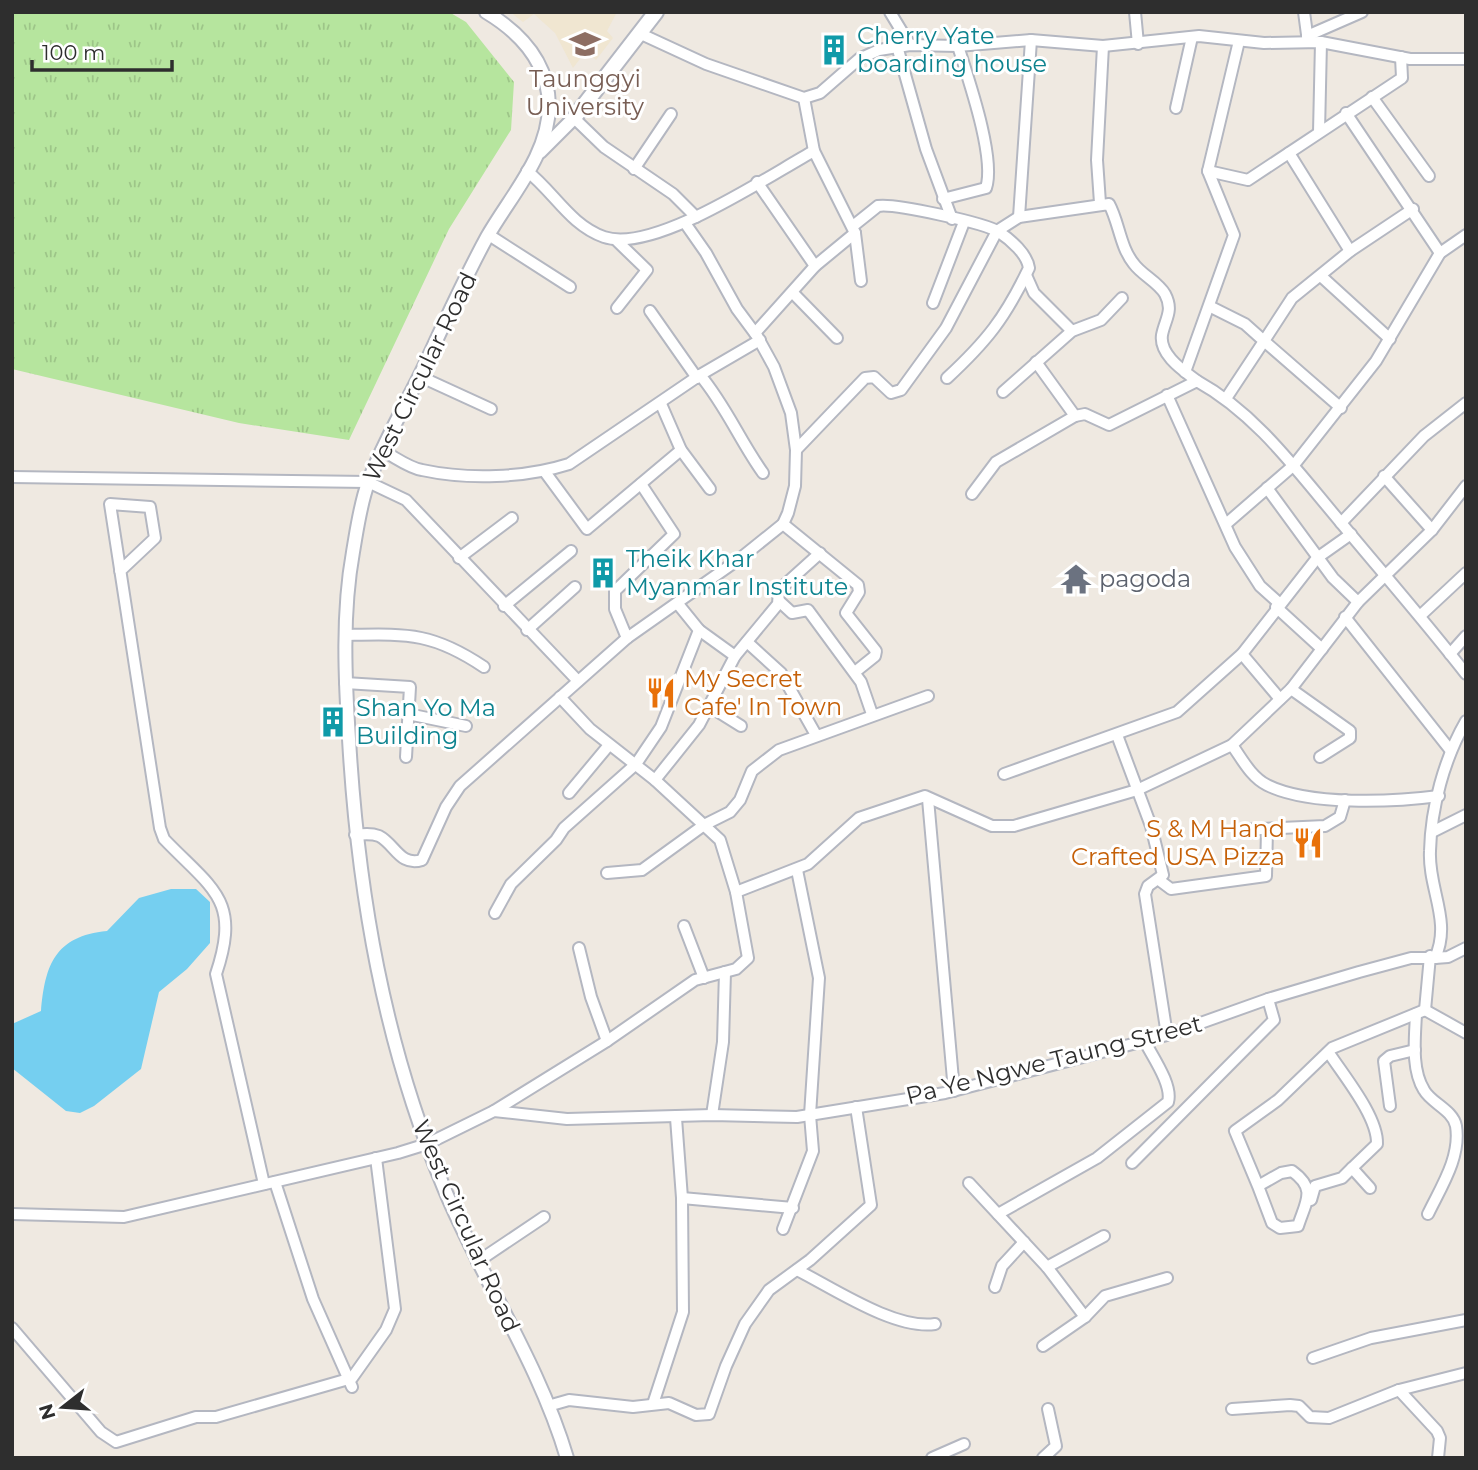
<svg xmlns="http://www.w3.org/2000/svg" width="1478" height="1470" viewBox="0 0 1478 1470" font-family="Montserrat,sans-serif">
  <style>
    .education { fill: #f0e6d1 }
    .grass { fill: url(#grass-tufts) }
    .water { fill: #75cff0 }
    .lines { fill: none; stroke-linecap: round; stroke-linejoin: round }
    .minor-casing { stroke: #b4b7c1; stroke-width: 14 }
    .tertiary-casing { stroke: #b4b7c1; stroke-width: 16 }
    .secondary-casing { stroke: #b4b7c1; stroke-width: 18 }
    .minor { stroke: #fff; stroke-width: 10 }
    .tertiary { stroke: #fff; stroke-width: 12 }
    .secondary { stroke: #fff; stroke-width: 14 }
    .labels { text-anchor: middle; stroke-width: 6; stroke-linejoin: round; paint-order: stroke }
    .culture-label { font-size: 24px; fill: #0d838f; stroke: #fff; text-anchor: start }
    .education-label { font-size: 24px; fill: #785e54; stroke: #fff }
    .street-label { font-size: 24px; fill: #2e2e2e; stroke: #fff }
    .worship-label { font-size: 24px; fill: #5b616d; stroke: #fff; text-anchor: start }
    .food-label { font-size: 24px; fill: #c56008; stroke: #fff; text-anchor: start }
  </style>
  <defs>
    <pattern id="grass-tufts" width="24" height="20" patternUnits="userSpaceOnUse" patternTransform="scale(1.75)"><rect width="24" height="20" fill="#b6e59e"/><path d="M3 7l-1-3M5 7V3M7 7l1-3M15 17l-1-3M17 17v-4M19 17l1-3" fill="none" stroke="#9dc588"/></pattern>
  </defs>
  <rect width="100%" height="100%" fill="#efe9e1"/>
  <polygon class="education" points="510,12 617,12 607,31 613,38 596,60 586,51 573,68 555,33 534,14 523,22"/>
  <polygon class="grass" points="12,12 449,12 466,22 514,82 511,130 449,229 349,440 239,423 12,369"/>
  <path class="water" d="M171 889H196L210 902V943L187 969 159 992 141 1069 94 1106 80 1113 66 1111 12 1068V1024L41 1011C45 965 55 936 107 931L139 898Z"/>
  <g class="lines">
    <g class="minor-casing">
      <g id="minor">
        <polyline points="890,12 910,45"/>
        <polyline points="1135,12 1138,44"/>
        <polyline points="1304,12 1308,42"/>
        <polyline points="641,34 706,64 804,98 820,93 859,59 879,50 910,45 958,46 1031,40 1103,46 1199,36 1264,43 1321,42 1410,59 1466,59"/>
        <polyline points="1307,36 1362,12"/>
        <polyline points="897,46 926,149 952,219"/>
        <polyline points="1372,97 1429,176"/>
        <polyline points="804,98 814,151 855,233 861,281"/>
        <polyline points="1176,108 1192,37"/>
        <polyline points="1346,113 1440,253"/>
        <polyline points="574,118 604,147 673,194 696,217"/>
        <polyline points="1319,132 1321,42"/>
        <polyline points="1289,153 1350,251"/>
        <polyline points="634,169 671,114"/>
        <path d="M527 171C554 192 570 225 604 237 654 254 768 176 814 151"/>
        <polyline points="1208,171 1248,180 1402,78 1401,57"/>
        <polyline points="757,182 815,266"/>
        <path d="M943 199 986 188C996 158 968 78 958 46"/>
        <polyline points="1100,203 1097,160 1103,46"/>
        <polyline points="1019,217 1031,40"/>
        <path d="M853 226 878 206C894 203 985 223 999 232 1011 240 1027 254 1029 268 1005 318 987 341 947 378"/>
        <polyline points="489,235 570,287"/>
        <polyline points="616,240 647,270 617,308"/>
        <polyline points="1026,275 1034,293 1072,331"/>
        <polyline points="1322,277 1390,339"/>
        <polyline points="793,293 837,338"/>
        <polyline points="933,303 964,222"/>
        <polyline points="1211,307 1245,324 1264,341 1227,397"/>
        <polyline points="650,311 697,378"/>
        <polyline points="755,333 815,266 855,233"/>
        <polyline points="1036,362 1075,416"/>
        <polyline points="1185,372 1234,235 1208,171 1239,41"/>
        <path d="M700 375C726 406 740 441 763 473"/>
        <polyline points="419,376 491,409"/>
        <polyline points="1003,392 1072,331 1101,320 1122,298"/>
        <polyline points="1167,395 1235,547 1260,586 1279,603"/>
        <polyline points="661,404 681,450 710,489"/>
        <polyline points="1341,408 1264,341 1292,298 1350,251 1413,209"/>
        <path d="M796 450 865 378 874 377 891 393 901 390 946 328 997 231 1019 217 1109 204C1119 222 1120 247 1134 264 1142 275 1158 282 1165 294 1174 311 1165 319 1162 335 1159 355 1184 371 1197 381"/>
        <path d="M383 451C395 457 409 468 422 470 468 480 525 478 569 464L700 375 760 340"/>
        <polyline points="545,472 587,529 681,450"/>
        <polyline points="1384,476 1432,530"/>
        <polyline points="12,477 368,482 406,500 578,681"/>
        <polyline points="1267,488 1333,578 1358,602"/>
        <path d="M972 494 996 462 1075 416 1085 414 1109 425 1197 381C1255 413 1295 468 1337 518 1380 570 1424 620 1466 674"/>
        <polyline points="1341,523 1424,436 1466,403"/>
        <polyline points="783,524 858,585 859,592 846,613 876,651 875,656 855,672"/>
        <polyline points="1226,524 1294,465 1376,361 1440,253 1466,235"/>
        <polyline points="459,558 512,518"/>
        <path d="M120 571 155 538 150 507 110 504 160 828 164 839C213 890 241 899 216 974L264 1184"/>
        <polyline points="779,601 792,613 808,610 861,682 872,714"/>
        <polyline points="504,606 571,551"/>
        <polyline points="1276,607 1322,649"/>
        <polyline points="1421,615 1466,573"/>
        <polyline points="1345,617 1451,751"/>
        <polyline points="527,630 575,587"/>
        <polyline points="699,630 735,656"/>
        <path d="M347 635C407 634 432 632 484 667"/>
        <polyline points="627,638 615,609 615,591 674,534 641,484"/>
        <polyline points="747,642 781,673 816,735"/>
        <polyline points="1242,654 1280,699"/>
        <polyline points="1450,654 1466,636"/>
        <polyline points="345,683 410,687 406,757"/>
        <polyline points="1291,689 1350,731 1350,738 1320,757"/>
        <polyline points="709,706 741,726"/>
        <polyline points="408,714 466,726"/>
        <polyline points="1117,735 1151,826 1163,875 1148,886 1145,894 1167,1035"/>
        <path d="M1232 745C1242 759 1251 777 1267 785 1309 806 1393 802 1439 796"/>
        <polyline points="1004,774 1177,712 1242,654 1317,558 1351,534"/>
        <polyline points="655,780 699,725 735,656 778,604 779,590 820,553"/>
        <polyline points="569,793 609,745"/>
        <polyline points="928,799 954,1091"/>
        <polyline points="1240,830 1325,826 1340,817 1345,800"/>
        <polyline points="1432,832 1466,815"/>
        <path d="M355 835C363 834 371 833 379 836 395 844 400 867 422 860L446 807 460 786 627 638 742 557 783 524 788 513 795 486 796 450 791 413 774 367 757 336 737 309 706 253 685 223"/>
        <polyline points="607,873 642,870 704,825 730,812 740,800 752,771 779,750 928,696"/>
        <polyline points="1159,880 1171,889 1266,876 1267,829"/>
        <polyline points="736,892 808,864 859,818 925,796 992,826 1014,826 1137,790 1232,745 1291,689 1358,602 1432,530 1466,486"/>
        <polyline points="495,913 511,884 556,840 564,828 636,764 661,727 699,630 678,604"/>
        <polyline points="684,926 704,978"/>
        <polyline points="579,948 591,997 607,1041"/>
        <polyline points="1435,958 1448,957 1466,948"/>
        <polyline points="1425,1010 1430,956"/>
        <polyline points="1425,1010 1466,1033"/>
        <path d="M1416 1014C1415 1038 1411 1069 1424 1090 1431 1103 1453 1110 1456 1126 1461 1157 1441 1187 1428 1214"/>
        <path d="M1329 1053C1344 1076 1378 1117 1377 1144L1352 1168 1370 1188"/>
        <polyline points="1390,1106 1384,1061 1390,1056 1415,1050"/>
        <polyline points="494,1111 607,1041 695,980 736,969 748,958 736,892 720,840 655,780 590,729 560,697"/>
        <polyline points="712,1115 723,1042 725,972"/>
        <polyline points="1132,1163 1274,1020 1268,999"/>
        <polyline points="275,1182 313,1299 352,1387"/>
        <polyline points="969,1183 1047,1267 1085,1317"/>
        <path d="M1258 1186 1272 1223 1280 1228 1298 1226C1306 1201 1317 1189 1292 1171L1281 1173 1258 1186 1235 1131 1278 1100 1332 1048 1425 1010"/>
        <polyline points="682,1198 793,1208"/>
        <polyline points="1311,1200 1315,1186 1342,1178 1352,1168"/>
        <path d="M12 1214 124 1217 398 1153 427 1144 494 1111 567 1119 712 1115 797 1117 945 1093 1167 1035 1268 999 1359 972 1411 958H1435C1452 921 1428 889 1430 851 1431 808 1444 759 1466 721"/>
        <path d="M998 1214 1097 1158 1168 1102C1173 1085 1152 1056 1144 1040"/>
        <polyline points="783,1229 813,1151 810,1115 819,978 797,870"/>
        <polyline points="477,1262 544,1217"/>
        <polyline points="1047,1267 1104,1236"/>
        <path d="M797 1270C833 1288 895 1330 935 1324"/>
        <polyline points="995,1287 1002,1266 1024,1242"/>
        <polyline points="12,1328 101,1432 116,1442 196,1417 216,1417 352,1378 386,1330 395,1309 376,1158"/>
        <polyline points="1043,1346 1085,1317 1105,1296 1167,1278"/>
        <polyline points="1313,1358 1371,1338 1466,1320"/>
        <polyline points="1399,1390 1437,1431 1440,1438 1438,1458"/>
        <polyline points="653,1404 683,1312 682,1198 676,1118"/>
        <polyline points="548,1406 569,1400 633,1407 669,1403 696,1415 709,1414 726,1366 745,1324 769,1290 810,1260 871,1205 856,1107"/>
        <polyline points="1232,1409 1290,1405 1299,1406 1310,1417 1329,1418 1399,1390 1466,1373"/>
        <polyline points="932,1458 964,1444"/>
        <polyline points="1043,1458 1056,1446 1048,1409"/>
      </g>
    </g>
    <g class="tertiary-casing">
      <g id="tertiary">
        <path d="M486 12C521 33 548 62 549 105 549 155 511 195 487 237 463 281 443 326 422 371 404 408 382 445 368 483 360 505 357 529 353 552 342 613 345 678 349 739 358 894 384 1044 444 1188 481 1278 539 1363 567 1458"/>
        <polyline points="540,152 574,118"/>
      </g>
    </g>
    <g class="secondary-casing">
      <polyline id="secondary" points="574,118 656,12"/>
    </g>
    <use href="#minor" class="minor"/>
    <use href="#tertiary" class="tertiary"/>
    <use href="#secondary" class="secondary"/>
  </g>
  <defs>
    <g id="university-bare" transform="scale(2.415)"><path d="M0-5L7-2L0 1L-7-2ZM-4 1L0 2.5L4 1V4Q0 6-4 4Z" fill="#8d6e63" stroke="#fff" stroke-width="2.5" paint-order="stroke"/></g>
    <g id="building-bare" transform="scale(2.415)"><path d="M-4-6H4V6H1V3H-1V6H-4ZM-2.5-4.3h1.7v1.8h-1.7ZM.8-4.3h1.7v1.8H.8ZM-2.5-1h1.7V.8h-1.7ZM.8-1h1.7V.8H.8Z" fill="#0f9aa8" stroke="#fff" stroke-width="2.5" paint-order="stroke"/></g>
    <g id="temple-bare" transform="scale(2.415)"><path d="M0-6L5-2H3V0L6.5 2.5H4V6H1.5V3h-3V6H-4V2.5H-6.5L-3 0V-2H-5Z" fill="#6b7280" stroke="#fff" stroke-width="2.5" paint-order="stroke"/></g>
    <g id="restaurant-bare" transform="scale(2.415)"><path d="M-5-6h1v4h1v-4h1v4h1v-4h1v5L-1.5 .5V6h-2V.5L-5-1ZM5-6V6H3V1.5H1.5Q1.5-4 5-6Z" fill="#e8710a" stroke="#fff" stroke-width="2.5" paint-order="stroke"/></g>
  </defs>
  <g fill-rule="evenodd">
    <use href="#university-bare" x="585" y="44"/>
    <use href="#building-bare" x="834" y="50"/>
    <use href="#building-bare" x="603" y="573"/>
    <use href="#temple-bare" x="1076" y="579"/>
    <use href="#restaurant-bare" x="661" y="693"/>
    <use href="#building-bare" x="333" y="722"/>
    <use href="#restaurant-bare" x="1308" y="843"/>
  </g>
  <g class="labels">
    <g class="culture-label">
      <text x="857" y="44">Cherry Yate<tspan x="857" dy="28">boarding house</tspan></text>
      <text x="626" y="567">Theik Khar<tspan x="626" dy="28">Myanmar Institute</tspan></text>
      <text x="356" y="716">Shan Yo Ma<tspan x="356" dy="28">Building</tspan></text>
    </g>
    <g class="education-label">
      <text x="585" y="87">Taunggyi<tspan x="585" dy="28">University</tspan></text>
    </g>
    <g class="street-label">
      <text transform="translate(420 377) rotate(-64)" y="8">West Circular Road</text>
      <text transform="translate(1054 1060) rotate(-14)" y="8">Pa Ye Ngwe Taung Street</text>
      <text transform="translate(466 1226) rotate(66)" y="8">West Circular Road</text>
    </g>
    <g class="worship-label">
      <text x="1099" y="587">pagoda</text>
    </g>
    <g class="food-label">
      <text x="684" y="687">My Secret<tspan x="684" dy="28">Cafe' In Town</tspan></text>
      <text x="1285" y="837" text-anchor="end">S &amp; M Hand<tspan x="1285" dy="28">Crafted USA Pizza</tspan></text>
    </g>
  </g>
  <rect width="1478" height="1470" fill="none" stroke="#2e2e2e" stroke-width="28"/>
  <g transform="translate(63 1407) rotate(253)" stroke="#ffffff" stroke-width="5" paint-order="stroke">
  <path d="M0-5L12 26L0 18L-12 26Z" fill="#2e2e2e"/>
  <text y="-10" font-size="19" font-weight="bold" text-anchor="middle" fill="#2e2e2e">N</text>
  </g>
  <path d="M32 60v10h140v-10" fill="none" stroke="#2e2e2e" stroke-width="3.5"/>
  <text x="42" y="60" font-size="21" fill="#2e2e2e" stroke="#ffffff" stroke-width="5" paint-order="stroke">100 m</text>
</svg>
